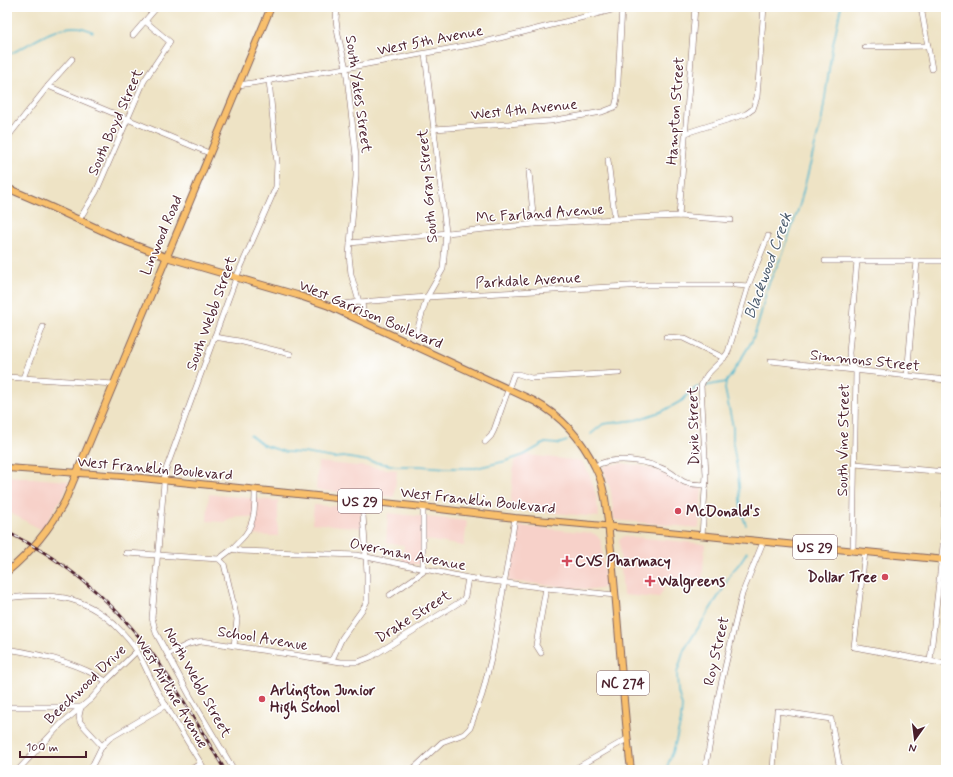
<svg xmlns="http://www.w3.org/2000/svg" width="953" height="777" viewBox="0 0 953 777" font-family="Mynerve,sans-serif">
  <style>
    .built { fill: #f7d1c9 }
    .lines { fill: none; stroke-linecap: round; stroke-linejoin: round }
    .stream { stroke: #50b7cf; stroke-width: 1.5 }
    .minor-casing { stroke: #836461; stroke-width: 6 }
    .major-casing { stroke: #836461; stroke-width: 8 }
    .minor { stroke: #fff; stroke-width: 5 }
    .major { stroke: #f8bf6c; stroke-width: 6 }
    .rail-casing { stroke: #4a1f2b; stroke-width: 3 }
    .rail { stroke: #fff; stroke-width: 1.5; stroke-dasharray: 4.5; stroke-linecap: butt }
    .poi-dot { fill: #d1495b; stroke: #fff; stroke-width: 1.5 }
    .labels { text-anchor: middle; stroke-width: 3; stroke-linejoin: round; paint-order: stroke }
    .shield { fill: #fff; stroke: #80626b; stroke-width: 1 }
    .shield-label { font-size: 14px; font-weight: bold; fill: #4a1f2b }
    .street-label { font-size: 15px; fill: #4a1f2b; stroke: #fff }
    .poi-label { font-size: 15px; font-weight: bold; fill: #4a1f2b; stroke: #fff; text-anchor: start }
    .water-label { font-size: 16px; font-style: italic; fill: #4c5c6d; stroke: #fff }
  </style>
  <rect width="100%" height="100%" fill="#fff"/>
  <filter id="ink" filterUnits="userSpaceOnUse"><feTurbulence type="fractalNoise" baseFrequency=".025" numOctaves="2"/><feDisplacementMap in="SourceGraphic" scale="8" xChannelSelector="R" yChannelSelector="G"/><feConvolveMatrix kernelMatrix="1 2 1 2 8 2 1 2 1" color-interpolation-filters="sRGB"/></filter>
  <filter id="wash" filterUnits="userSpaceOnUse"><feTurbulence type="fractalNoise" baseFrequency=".012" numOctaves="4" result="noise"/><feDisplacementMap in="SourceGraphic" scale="16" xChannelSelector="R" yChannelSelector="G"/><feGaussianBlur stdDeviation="0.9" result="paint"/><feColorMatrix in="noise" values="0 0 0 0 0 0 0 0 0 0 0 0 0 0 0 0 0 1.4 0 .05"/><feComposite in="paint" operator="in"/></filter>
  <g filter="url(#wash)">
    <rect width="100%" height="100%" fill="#eee3c5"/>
    <g class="built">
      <polygon points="527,455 582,461 590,476 596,495 599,517 510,509 514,461"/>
      <polygon points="318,462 397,470 394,497 316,490"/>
      <polygon points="621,463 642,466 661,472 684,485 702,487 699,528 614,520 611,492 603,467 608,465"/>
      <polygon points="7,476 68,481 68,485 64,494 42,530 7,511"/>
      <polygon points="209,494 278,501 278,536 249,535 256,518 237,516 225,522 207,521"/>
      <polygon points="314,505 361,508 362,528 312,523"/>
      <polygon points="388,513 467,521 464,546 421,539 421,565 402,562 404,545 386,543"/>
      <polygon points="519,526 592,533 596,535 600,539 602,545 605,585 603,588 594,590 508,581"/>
      <polygon points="624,536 705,544 702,581 669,578 659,598 623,595 619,540"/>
    </g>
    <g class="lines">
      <g class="stream">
        <path d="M7 55C34 45 63 15 93 32"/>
        <polyline points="705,386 726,382"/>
        <polyline points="591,434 603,424 636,420 663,411 683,400 689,392 698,387"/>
        <polyline points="250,435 263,445 285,452 304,453 334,458 344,457 397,466 419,466 448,468 476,468 506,461 524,455 545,443 558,444 567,441"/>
        <polyline points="746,525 741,511 738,474 733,444 733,427 725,389 726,382 730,377 752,341 759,321 768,285 783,253 800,204 822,118 832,49 841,7"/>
        <polyline points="667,770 668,764 673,752 681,721 682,706 678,692 677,673 684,650 723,589 731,573 739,564 747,552"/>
      </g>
    </g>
  </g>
  <g filter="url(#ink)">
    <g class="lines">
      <g class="minor-casing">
        <g id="minor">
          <polyline points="337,7 336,20 338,35 346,68 356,156 356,176 349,255 351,274 359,302"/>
          <polyline points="921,7 932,69"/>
          <polyline points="921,9 934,7"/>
          <polyline points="133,35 157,7"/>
          <polyline points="865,47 928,46"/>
          <polyline points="239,85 346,68 480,43 624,7"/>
          <polyline points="48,86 209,153"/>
          <polyline points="434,129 550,121 602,112 615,107 617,99 622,7"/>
          <polyline points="686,133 746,114 753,109 757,97 764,7"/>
          <polyline points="7,138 48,86 72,59"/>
          <polyline points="608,160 615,219"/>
          <polyline points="529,172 534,224"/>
          <polyline points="679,216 695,7"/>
          <polyline points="79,220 96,192 144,81 170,42 145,21"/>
          <polyline points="350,243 534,224 615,219 679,216 731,220"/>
          <polyline points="825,261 946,261"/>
          <polyline points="735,285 748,286"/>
          <polyline points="362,302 364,322"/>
          <polyline points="330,306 359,302 427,297 647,285 730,285"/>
          <polyline points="416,334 427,297 443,269 446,232 425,54"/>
          <polyline points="214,337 239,341 290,354"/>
          <polyline points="666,337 683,338 724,358"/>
          <polyline points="771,361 946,380"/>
          <polyline points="907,376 917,261"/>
          <polyline points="7,377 114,384"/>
          <polyline points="23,378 43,327"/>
          <polyline points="485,442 491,436 494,430 513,376 514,374 518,374 531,378 619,373"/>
          <polyline points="855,464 946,472"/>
          <path d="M595 466C616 455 648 461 668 471 674 474 678 479 684 482 690 485 699 484 706 485"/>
          <path d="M702 536 706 475 701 386C705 372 720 365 728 352L748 286 768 236"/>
          <path d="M232 549C236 544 241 540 245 535 255 522 255 506 255 490"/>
          <polyline points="853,551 856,371 850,364 849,353 857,261"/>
          <polyline points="865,552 854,647 946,664"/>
          <polyline points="126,553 219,559 232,549 241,551 357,555 468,578 546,588 615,595"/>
          <polyline points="219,559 224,564 237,619 234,646"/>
          <polyline points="390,595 423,572 423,507"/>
          <path d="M7 598C50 593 82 594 115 625 123 633 131 641 137 651 144 663 149 676 156 689 172 716 188 743 205 770"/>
          <path d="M7 649C40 654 78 663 106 681"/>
          <polyline points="541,653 536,645 546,588"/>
          <polyline points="168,654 189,644 202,641 341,662 358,662 371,657 463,600 465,596 468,578"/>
          <polyline points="332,660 342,638 364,607 367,601 367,572 362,501"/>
          <polyline points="930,661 943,546 946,477"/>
          <polyline points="7,707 81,707 79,716 80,722 102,746"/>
          <polyline points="18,770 61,724 91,699 99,690 106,681 137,651"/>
          <polyline points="90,770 102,746 110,738 166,705"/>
          <polyline points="190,770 201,763"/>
          <polyline points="234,770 190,696 156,633 152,618 165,472 236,278 276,187 277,163 269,80"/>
          <polyline points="412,770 442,742 464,734 470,728 482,695 493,651 515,518"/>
          <polyline points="573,770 627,739"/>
          <polyline points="705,770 719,693 742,594 763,542"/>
          <polyline points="773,770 777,711 831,719 840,770"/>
        </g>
      </g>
      <g class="major-casing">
        <g id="major">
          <path d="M7 188 42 203 127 242 166 257 297 295 329 306 534 401C561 416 582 439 595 467 608 492 607 522 611 550 619 623 622 697 631 770"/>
          <polyline points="7,468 122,476 423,507 515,518 659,531 946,560"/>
          <path d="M7 572C31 552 50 529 65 501L271 7"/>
        </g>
      </g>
      <use href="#minor" class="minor"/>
      <use href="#major" class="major"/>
      <g class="rail-casing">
        <path id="rail" d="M7 532C61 558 108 597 145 644 175 683 199 728 225 770"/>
      </g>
      <use href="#rail" class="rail"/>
    </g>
  </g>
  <g class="poi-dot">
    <circle cx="678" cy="511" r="4"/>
    <path d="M565 555h4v4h4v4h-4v4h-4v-4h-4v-4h4z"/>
    <circle cx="885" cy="577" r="4"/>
    <path d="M648 575h4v4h4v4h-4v4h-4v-4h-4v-4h4z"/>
    <circle cx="262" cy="699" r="4"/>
  </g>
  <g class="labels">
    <g class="shield">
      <rect x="338" y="489" width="44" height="24" rx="3"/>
      <rect x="793" y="535" width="44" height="24" rx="3"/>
      <rect x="597" y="671" width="52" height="24" rx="3"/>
    </g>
    <g class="shield-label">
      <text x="360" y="506">US 29</text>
      <text x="815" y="552">US 29</text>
      <text x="623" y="688">NC 274</text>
    </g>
    <g class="street-label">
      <text transform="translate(430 40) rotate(-11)" y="5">West 5th Avenue</text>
      <text transform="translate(359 94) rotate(82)" y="5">South Yates Street</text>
      <text transform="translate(524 109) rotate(-6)" y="5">West 4th Avenue</text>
      <text transform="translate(675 111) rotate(-86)" y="5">Hampton Street</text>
      <text transform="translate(115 122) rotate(-66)" y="5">South Boyd Street</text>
      <text transform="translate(427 186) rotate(-95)" y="5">South Gray Street</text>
      <text transform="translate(540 213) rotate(-4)" y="5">Mc Farland Avenue</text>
      <text transform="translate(161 235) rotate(-67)" y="5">Linwood Road</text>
      <text transform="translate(528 280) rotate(-3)" y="5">Parkdale Avenue</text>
      <text transform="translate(211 313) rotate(-70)" y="5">South Webb Street</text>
      <text transform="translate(371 314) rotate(23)" y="5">West Garrison Boulevard</text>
      <text transform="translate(865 360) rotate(6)" y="5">Simmons Street</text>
      <text transform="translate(693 426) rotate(-91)" y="5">Dixie Street</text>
      <text transform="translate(843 440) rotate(-89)" y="5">South Vine Street</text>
      <text transform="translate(155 468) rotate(5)" y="5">West Franklin Boulevard</text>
      <text transform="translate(478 500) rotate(6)" y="5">West Franklin Boulevard</text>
      <text transform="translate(408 554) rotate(11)" y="5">Overman Avenue</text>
      <text transform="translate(413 616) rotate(-32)" y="5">Drake Street</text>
      <text transform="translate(263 638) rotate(9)" y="5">School Avenue</text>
      <text transform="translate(716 651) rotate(-77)" y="5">Roy Street</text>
      <text transform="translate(198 682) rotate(61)" y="5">North Webb Street</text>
      <text transform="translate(85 684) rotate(-44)" y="5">Beechwood Drive</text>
      <text transform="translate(172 692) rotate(59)" y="5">West Airline Avenue</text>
    </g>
    <g class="poi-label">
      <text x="686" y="516">McDonald's</text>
      <text x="575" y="566">CVS Pharmacy</text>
      <text x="877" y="582" text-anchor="end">Dollar Tree</text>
      <text x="658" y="586">Walgreens</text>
      <text x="270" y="695">Arlington Junior<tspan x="270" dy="17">High School</tspan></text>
    </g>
    <g class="water-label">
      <text transform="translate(767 265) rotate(-70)" y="6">Blackwood Creek</text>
    </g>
  </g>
  <rect width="953" height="777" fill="none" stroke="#fff" stroke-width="24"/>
  <g transform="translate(915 739) rotate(194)" stroke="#ffffff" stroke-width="3" paint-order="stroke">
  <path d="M0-3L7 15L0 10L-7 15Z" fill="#4a1f2b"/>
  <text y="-6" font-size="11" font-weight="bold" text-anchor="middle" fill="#4a1f2b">N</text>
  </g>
  <path d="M20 751v6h66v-6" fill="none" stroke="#4a1f2b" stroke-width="2"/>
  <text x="26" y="751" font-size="12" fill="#4a1f2b" stroke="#ffffff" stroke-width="3" paint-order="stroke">100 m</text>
</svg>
